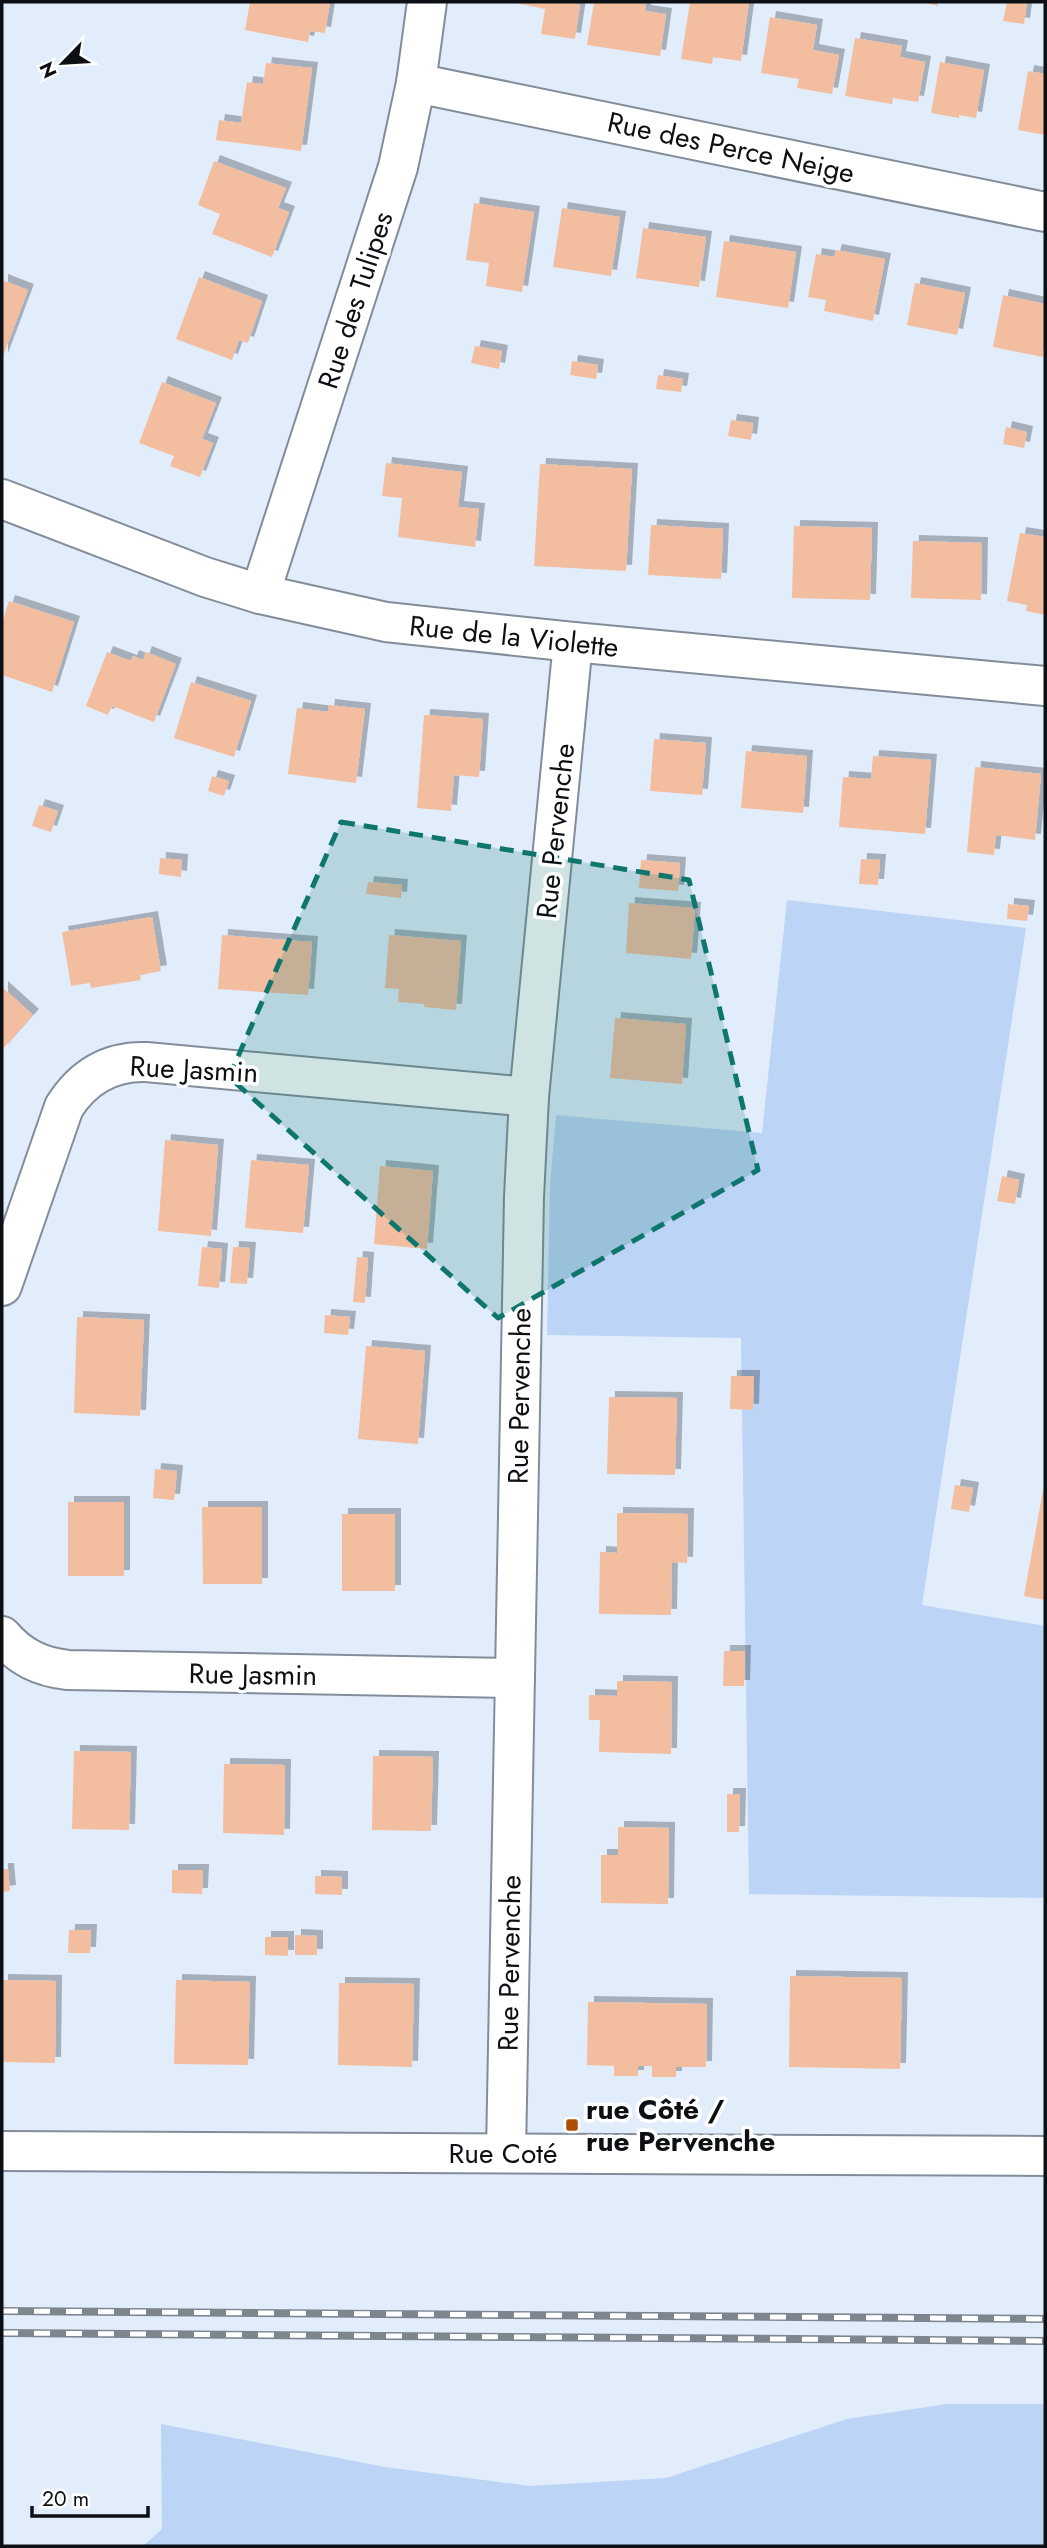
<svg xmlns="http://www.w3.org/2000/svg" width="1047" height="2548" viewBox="0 0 1047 2548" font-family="Jost,sans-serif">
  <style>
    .green { fill: #bcd4f5 }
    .building { fill: #f3bda0; filter: url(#shadow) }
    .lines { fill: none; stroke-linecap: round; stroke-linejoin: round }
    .minor-casing { stroke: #838d9a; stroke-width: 42 }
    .minor { stroke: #fff; stroke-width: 38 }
    .rail-casing { stroke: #7d858f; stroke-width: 8 }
    .rail { stroke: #fff; stroke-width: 5; stroke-dasharray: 16; stroke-linecap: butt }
    .marked { fill: #0f766e; fill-opacity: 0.2; stroke: #0f766e; stroke-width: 5; stroke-dasharray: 14 9; stroke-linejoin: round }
    .poi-dot { fill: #ae4f00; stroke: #fff; stroke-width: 2.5 }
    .labels { text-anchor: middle; stroke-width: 7; stroke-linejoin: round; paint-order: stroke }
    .street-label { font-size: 28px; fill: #0c1014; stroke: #fff }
    .poi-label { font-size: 28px; font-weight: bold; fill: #0c1014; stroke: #fff; text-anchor: start }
  </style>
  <defs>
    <filter id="shadow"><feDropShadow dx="6" dy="-6" stdDeviation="0" flood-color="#0004"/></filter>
  </defs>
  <rect width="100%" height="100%" fill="#e2edfc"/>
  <g class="green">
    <polygon points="787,900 1026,928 922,1605 1045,1626 1045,1898 749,1894 741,1338 547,1335 550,1185 556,1115 762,1133"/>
    <polygon points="947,2404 1045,2404 1045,2546 143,2546 162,2529 161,2424 385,2467 530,2486 666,2478 847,2419"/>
  </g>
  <g class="building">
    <polygon points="250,2 330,2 325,33 310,31 308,42 245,30"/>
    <polygon points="511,2 569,2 580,5 575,39 541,34 545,9"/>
    <polygon points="594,2 646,2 645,11 666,14 660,56 587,45"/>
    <polygon points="690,2 749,2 741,61 713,57 712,64 681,59"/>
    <polygon points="922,2 938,2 938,6"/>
    <polygon points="1007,2 1027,2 1024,24 1003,21"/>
    <polygon points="770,17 817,25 813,50 839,55 832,94 797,88 799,79 761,73"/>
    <polygon points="855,38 902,46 900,57 925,62 918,102 893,98 892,104 845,96"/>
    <polygon points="940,62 984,70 976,118 959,115 959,118 931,113"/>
    <polygon points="266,63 312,68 301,151 216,140 219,120 241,123 247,82 263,84"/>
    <polygon points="1028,71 1045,74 1045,135 1018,130"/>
    <polygon points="214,161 286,188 278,208 289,212 272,257 212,234 220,214 198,205"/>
    <polygon points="474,203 534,212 522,292 486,286 489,263 466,260"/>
    <polygon points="562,208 620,217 611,276 553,267"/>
    <polygon points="643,228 706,237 699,287 636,278"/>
    <polygon points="724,241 796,252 788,308 716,297"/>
    <polygon points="836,250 885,259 873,321 824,311 826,300 808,297 816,254 834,257"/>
    <polygon points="199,277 262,301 248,343 239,340 232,360 176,339"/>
    <polygon points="2,280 28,290 2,359"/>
    <polygon points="915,283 965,293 957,335 907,325"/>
    <polygon points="1003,295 1045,304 1043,357 993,347"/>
    <polygon points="475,346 502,351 499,369 471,363"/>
    <polygon points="572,361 598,365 596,379 570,375"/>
    <polygon points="658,375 683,379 681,392 656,389"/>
    <polygon points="162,382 216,403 202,439 213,443 200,477 170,466 174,456 139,443"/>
    <polygon points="731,420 753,423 751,440 728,436"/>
    <polygon points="1006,427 1027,432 1024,448 1003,444"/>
    <polygon points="386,463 462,472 458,507 479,509 475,547 398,537 402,498 382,496"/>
    <polygon points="540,464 632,469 626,571 534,566"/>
    <polygon points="651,525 723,529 721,579 648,575"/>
    <polygon points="794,526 872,528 870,600 792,598"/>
    <polygon points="1020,533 1045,537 1045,615 1026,611 1027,605 1007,601"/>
    <polygon points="913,541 982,543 981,600 911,598"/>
    <polygon points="9,601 74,622 52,692 2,675 2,623"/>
    <polygon points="107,652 131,661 133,656 143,660 146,652 176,664 154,722 112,706 108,715 86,706"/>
    <polygon points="191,682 251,701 234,757 174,738"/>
    <polygon points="329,705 365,709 356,783 288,774 297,708 328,712"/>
    <polygon points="424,715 483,719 479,777 454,775 451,811 417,808"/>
    <polygon points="654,739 706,743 702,795 650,791"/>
    <polygon points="746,751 807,756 803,813 741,808"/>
    <polygon points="873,756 931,760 925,834 839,827 843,777 871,779"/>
    <polygon points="975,767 1041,774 1035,840 996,835 994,855 967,852"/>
    <polygon points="212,776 229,781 224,796 208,791"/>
    <polygon points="39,805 58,811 51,832 32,826"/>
    <polygon points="160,858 182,860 181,877 159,874"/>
    <polygon points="861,859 880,860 878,885 859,884"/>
    <polygon points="641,860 680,863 678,891 639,888"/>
    <polygon points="368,882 402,885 401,898 366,894"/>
    <polygon points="629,903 695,908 691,959 626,953"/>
    <polygon points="1008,904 1029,906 1027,921 1007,919"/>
    <polygon points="152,917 161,971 140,975 141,980 91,988 90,983 71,986 62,932"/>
    <polygon points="222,935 312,942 308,995 218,989"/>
    <polygon points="389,935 461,941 456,1010 424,1007 424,1004 398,1002 399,989 385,988"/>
    <polygon points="2,987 33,1015 2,1050"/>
    <polygon points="615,1018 686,1024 682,1084 610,1078"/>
    <polygon points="165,1140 218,1145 211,1236 158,1231"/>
    <polygon points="251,1160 309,1165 303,1233 245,1228"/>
    <polygon points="380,1166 433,1171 427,1249 374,1244"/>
    <polygon points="1002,1176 1019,1180 1015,1204 997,1201"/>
    <polygon points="202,1247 222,1249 219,1288 198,1286"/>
    <polygon points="233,1247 250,1248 247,1284 230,1283"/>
    <polygon points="357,1257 368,1258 365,1303 353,1302"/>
    <polygon points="325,1315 350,1317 348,1335 324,1333"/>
    <polygon points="77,1317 144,1320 140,1416 74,1413"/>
    <polygon points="366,1346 425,1351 418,1444 358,1439"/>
    <polygon points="731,1376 754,1376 753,1410 730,1409"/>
    <polygon points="609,1397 677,1398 675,1475 607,1474"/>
    <polygon points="155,1469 177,1471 174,1500 153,1498"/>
    <polygon points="955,1485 973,1488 969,1512 951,1509"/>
    <polygon points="1043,1490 1045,1491 1045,1600 1024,1596"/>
    <rect x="68" y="1502" width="56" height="74"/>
    <polygon points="202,1507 262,1507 262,1584 203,1584"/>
    <polygon points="617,1513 688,1514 687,1563 672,1562 671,1615 599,1614 600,1552 617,1553"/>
    <rect x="342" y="1514" width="53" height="77"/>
    <polygon points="724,1651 745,1651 744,1686 723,1686"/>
    <polygon points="617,1681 672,1682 671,1754 599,1752 600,1720 589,1720 589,1695 617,1696"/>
    <polygon points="74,1751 131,1752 129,1830 72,1829"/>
    <polygon points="373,1756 433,1757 431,1831 372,1830"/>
    <polygon points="224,1764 285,1765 284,1835 223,1833"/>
    <polygon points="727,1794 740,1794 739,1832 727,1832"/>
    <polygon points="618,1827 669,1828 668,1904 601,1903 601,1855 618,1855"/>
    <polygon points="2,1869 8,1869 10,1891 2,1892"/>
    <polygon points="172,1870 203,1870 202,1894 172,1893"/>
    <polygon points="315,1876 342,1877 342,1895 315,1894"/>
    <polygon points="69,1930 91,1930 90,1953 68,1953"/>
    <polygon points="295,1935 317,1936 317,1955 295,1955"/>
    <polygon points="265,1937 288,1937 288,1956 265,1955"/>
    <polygon points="790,1976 902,1978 900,2069 789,2067"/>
    <polygon points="2,1980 56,1981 55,2063 2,2062"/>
    <polygon points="176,1980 250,1982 248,2065 174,2064"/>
    <polygon points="339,1983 414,1984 412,2067 338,2065"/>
    <polygon points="588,2002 707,2004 706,2067 676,2067 676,2077 652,2077 652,2066 638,2066 638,2076 614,2076 614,2066 587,2065"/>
  </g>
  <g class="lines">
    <g class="minor-casing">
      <g id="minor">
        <polyline points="416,83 1045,212"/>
        <polyline points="2,499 205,577 260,594 386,622 573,642 1045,686"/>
        <polyline points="260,594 398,167 416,83 427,2"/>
        <path d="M2 1286 64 1107C83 1077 110 1061 146 1062L529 1097"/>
        <path d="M2 1636C20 1657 40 1667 68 1670L515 1678"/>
        <polyline points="2,2151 1045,2156"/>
        <polyline points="506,2153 524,1197 529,1097 573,642"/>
      </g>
    </g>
    <use href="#minor" class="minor"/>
    <g class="rail-casing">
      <g id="rail">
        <polyline points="2,2311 1045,2319"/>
        <polyline points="2,2333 1045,2341"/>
      </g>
    </g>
    <use href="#rail" class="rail"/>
  </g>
  <path class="marked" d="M341 822 689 880 758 1170 498 1318 229 1077Z"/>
  <rect class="poi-dot" x="565" y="2118" width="14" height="14" rx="3.5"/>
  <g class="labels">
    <g class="street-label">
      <text transform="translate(731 147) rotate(12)" y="10">Rue des Perce Neige</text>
      <text transform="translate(355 300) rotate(-72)" y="10">Rue des Tulipes</text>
      <text transform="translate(514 636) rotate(6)" y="10">Rue de la Violette</text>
      <text transform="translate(555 831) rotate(-84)" y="10">Rue Pervenche</text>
      <text transform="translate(194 1069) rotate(3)" y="10">Rue Jasmin</text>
      <text transform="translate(519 1396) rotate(-89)" y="10">Rue Pervenche</text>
      <text transform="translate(253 1674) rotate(1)" y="10">Rue Jasmin</text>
      <text transform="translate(509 1963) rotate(-89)" y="10">Rue Pervenche</text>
      <text x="503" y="2163">Rue Coté</text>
    </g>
    <g class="poi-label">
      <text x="586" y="2119">rue Côté /<tspan x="586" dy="32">rue Pervenche</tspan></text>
    </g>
  </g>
  <rect width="1047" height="2548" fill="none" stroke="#0c1014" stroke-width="7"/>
  <g transform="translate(63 63) rotate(245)" stroke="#ffffff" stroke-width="5" paint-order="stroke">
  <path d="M0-5L12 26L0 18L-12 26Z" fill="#0c1014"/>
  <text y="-10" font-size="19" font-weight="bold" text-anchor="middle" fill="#0c1014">N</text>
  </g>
  <path d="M32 2506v10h116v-10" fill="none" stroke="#0c1014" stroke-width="3.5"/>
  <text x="42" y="2506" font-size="21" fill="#0c1014" stroke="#ffffff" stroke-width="5" paint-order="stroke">20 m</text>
</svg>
